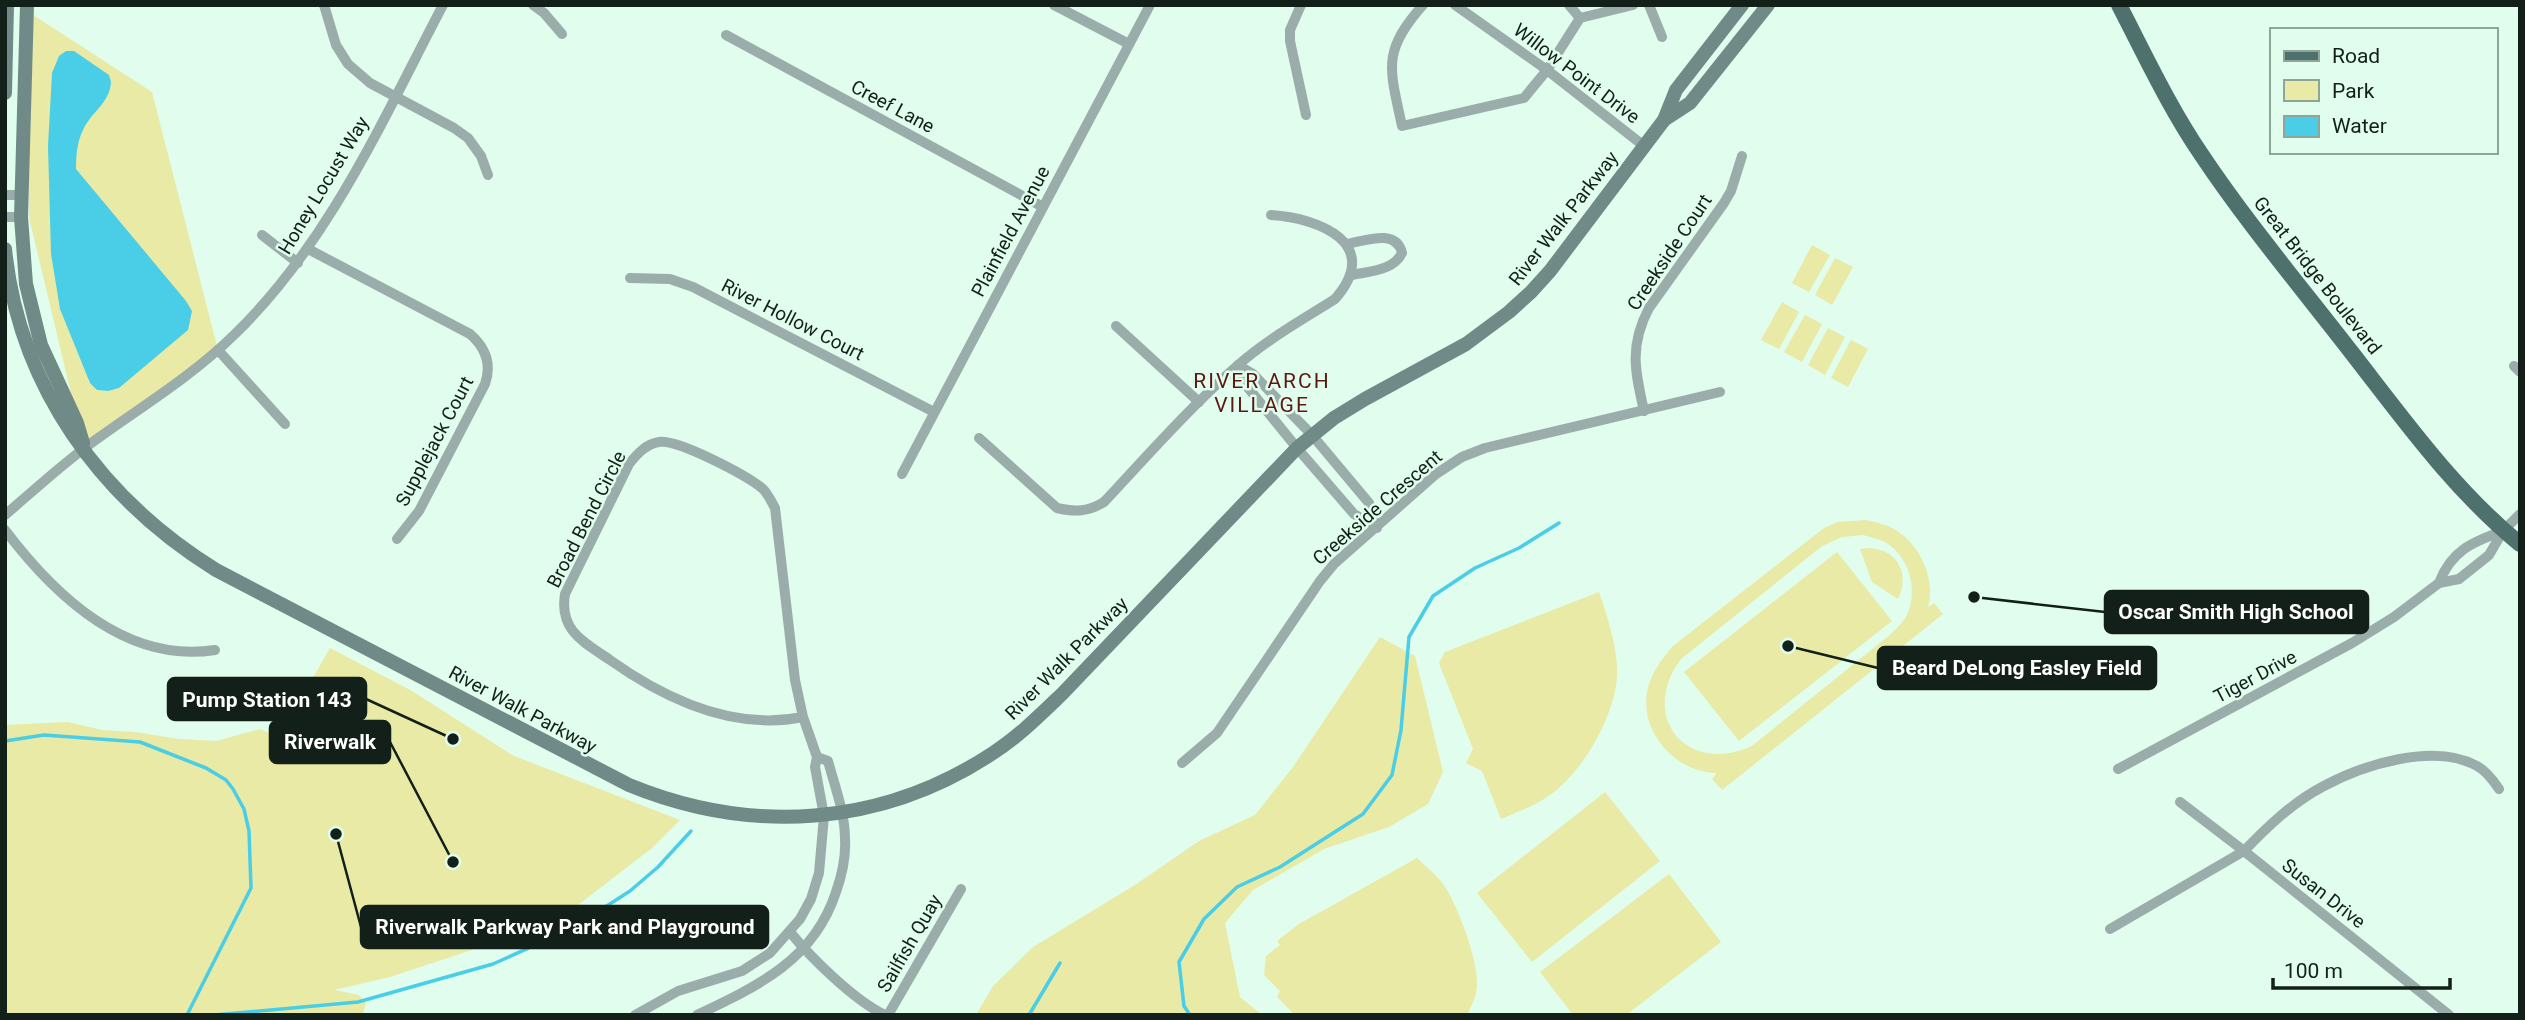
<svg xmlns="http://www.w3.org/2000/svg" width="2525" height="1020" viewBox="0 0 2525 1020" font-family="Roboto,sans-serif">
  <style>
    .green { fill: #e9eaa5; fill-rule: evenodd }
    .water { fill: #4acde7 }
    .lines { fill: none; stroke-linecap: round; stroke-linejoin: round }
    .stream { stroke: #4acde7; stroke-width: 3.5 }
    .street { stroke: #9badab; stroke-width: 10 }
    .secondary { stroke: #6f8a87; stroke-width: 14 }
    .primary { stroke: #4f716d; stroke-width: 16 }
    .labels { text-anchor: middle; stroke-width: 5; stroke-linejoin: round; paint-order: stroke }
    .street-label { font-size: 19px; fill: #122019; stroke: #e0fded }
    .neighbourhood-label { font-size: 21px; letter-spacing: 2px; fill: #5c1811; stroke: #e0fded }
    .leader { fill: none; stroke: #122019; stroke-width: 2.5 }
    .callout-dot { fill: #122019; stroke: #e0fded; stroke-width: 2.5 }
    .callout { fill: #122019; stroke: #122019; stroke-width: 2.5 }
    .callout-label { font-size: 21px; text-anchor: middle; font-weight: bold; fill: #fff }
  </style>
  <rect width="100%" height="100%" fill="#e0fded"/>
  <g class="green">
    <polygon points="27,11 152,92 218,350 84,448 29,217"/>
    <polygon points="1812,245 1830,255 1809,292 1792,283"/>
    <polygon points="1835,258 1853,267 1832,305 1815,295"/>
    <polygon points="1782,302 1799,312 1779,349 1761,340"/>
    <polygon points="1805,315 1822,324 1802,362 1784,352"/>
    <polygon points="1828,328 1845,337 1825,375 1808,365"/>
    <polygon points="1851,340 1868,349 1848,387 1831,378"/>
    <path d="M1866 520C1874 522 1885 524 1892 528 1919 542 1936 578 1928 607L1934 603 1943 614 1722 790 1712 779 1717 773C1677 773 1640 733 1647 692 1651 673 1661 660 1673 646L1824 528 1838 522ZM1863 535C1870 537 1879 539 1885 542 1910 557 1919 591 1906 617 1902 623 1896 629 1891 634L1752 746C1686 776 1638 716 1681 659L1822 546 1842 537Z"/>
    <path d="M1870 548C1898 550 1910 574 1898 599L1872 582 1860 549Z"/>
    <polygon points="1837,552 1892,621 1739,741 1684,672"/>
    <path d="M1599 592C1607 616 1615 639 1617 665 1620 705 1590 759 1562 785 1545 802 1522 810 1501 819L1482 771 1466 763 1473 749 1439 663 1445 652Z"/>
    <polygon points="1380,637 1415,656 1443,772 1428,804 1389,827 1324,849 1253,890 1225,923 1240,997 1262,1015 976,1015 993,986 1033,947 1135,885 1199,841 1255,815 1293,767"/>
    <polygon points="330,648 412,691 514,756 680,820 652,848 556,922 390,977 334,990 359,995 366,1003 363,1014 5,1015 5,725 68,722 102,730 135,732 179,739 216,741 260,729 274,735 302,697"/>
    <polygon points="1605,792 1660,861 1532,962 1477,893"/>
    <path d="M1417 858C1425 866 1434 873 1441 881 1456 900 1478 959 1477 984 1477 995 1472 1005 1467 1015H1295L1277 997 1280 991 1264 975 1266 956 1280 945 1277 941 1299 924Z"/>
    <polygon points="1669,874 1721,942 1626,1015 1573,1015 1540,972"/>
  </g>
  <path class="water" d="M66 51H74L109 75 111 82C110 103 91 112 83 130 77 142 76 156 76 169L186 301 192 311 188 330 119 388 108 391 97 390 90 383 60 309 51 254 48 146 52 73 59 56Z"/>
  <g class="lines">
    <g class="stream">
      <polyline points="5,741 44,735 140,742 206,768 226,780 233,789 244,809 249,831 251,888 187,1015"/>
      <polyline points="214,1015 358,1002 493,964 571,929 630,891 658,867 691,831"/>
      <polyline points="1029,1015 1060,963"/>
      <polyline points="1190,1015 1184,1006 1179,962 1204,919 1237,887 1280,867 1363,814 1392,775 1401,730 1409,637 1433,596 1475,568 1519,548 1559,523"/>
    </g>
    <g class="street">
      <polyline points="324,5 336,45 348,64 370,83 454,128 468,138 481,156 488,175"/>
      <polyline points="533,5 544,13 562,34"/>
      <polyline points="1054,5 1129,44"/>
      <polyline points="1301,5 1290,30 1290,41 1306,115"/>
      <path d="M1423 5C1381 52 1390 69 1402 126L1524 98 1547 70 1580 18 1633 5"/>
      <polyline points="1455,5 1547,70 1644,146"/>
      <polyline points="1569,5 1580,18"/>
      <polyline points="1649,5 1662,37"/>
      <polyline points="726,35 1043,207"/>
      <polyline points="5,195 22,195"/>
      <polyline points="5,217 21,217"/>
      <polyline points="262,235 298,263"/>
      <path d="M1347 244C1365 241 1396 228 1402 253 1393 271 1370 271 1352 275"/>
      <path d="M308 249 470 334C486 348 492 364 485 384L419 511 397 539"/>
      <polyline points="630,278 670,279 693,287 934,412"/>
      <polyline points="1116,326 1199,402"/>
      <polyline points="218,350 285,424"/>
      <polygon points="1238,365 1253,374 1312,435 1369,503 1377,528 1354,514 1297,448 1245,384"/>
      <polyline points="2514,366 2520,372"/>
      <path d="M1644 411C1635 371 1629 346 1649 308L1724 203 1731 191 1742 156"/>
      <path d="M979 438 1057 508C1075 512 1088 512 1104 502 1147 456 1189 408 1237 366 1266 340 1302 320 1335 299 1383 244 1320 218 1271 215"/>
      <polyline points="902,474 1150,5"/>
      <path d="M5 515C32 492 58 468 86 447 136 410 189 379 234 335 329 243 382 121 443 5"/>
      <path d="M5 530C55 596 126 664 215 650"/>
      <path d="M2439 583C2451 551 2472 542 2503 531"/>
      <polyline points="1182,763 1217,733 1320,581 1334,564 1436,474 1462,457 1485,448 1720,392"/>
      <polyline points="2118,769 2352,643 2394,617 2439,583 2459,579 2489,555 2503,531 2520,514"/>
      <path d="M2180 802 2244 851C2267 827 2292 803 2322 787 2362 765 2434 742 2477 766 2486 771 2493 780 2499 789"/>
      <polyline points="2110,929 2244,851 2449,1015"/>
      <path d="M790 932C811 958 855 1001 885 1015"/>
      <path d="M635 1015 678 991 742 971 770 953 800 919 811 899 819 873 824 816 815 767 817 757 803 717 795 680 775 508C771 501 768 494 763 489 748 476 678 439 659 442 646 444 637 454 629 464L565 594C559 631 584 642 610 660 665 699 734 731 803 717"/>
      <path d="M697 1015C758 986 814 960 836 892 842 875 846 857 845 839 845 813 835 787 828 761L817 757"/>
      <polyline points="888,1015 961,889"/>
    </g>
    <g class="secondary">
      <polyline points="27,5 21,217 26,284 41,345 77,423 83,443"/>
      <polyline points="5,93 7,5"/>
      <polyline points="1664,120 1690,103 1768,5"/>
      <path d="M5 249C19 386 100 498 216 570L629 785C751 835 881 827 993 753 1018 737 1040 715 1062 694L1297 448 1334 418 1365 399 1466 344 1509 312 1531 292 1550 271 1664 120 1676 90 1742 5"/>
    </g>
    <path class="primary" d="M2119 5C2145 55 2169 107 2201 154 2247 223 2301 287 2352 353 2404 420 2454 490 2520 544"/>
  </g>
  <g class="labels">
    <g class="street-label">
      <text transform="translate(1577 73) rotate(37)" y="7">Willow Point Drive</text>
      <text transform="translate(893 106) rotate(28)" y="7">Creef Lane</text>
      <text transform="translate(323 185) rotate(-59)" y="7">Honey Locust Way</text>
      <text transform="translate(1563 218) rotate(-52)" y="7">River Walk Parkway</text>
      <text transform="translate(1010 231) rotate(-62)" y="7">Plainfield Avenue</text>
      <text transform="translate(1669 252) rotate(-56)" y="7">Creekside Court</text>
      <text transform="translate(2318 275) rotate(52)" y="7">Great Bridge Boulevard</text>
      <text transform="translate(793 319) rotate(27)" y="7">River Hollow Court</text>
      <text transform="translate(434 441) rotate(-62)" y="7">Supplejack Court</text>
      <text transform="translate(1377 507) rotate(-41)" y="7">Creekside Crescent</text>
      <text transform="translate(586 519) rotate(-63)" y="7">Broad Bend Circle</text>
      <text transform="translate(1066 658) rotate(-45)" y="7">River Walk Parkway</text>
      <text transform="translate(2255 676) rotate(-28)" y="7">Tiger Drive</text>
      <text transform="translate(523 709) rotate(28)" y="7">River Walk Parkway</text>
      <text transform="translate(2324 893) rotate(38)" y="7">Susan Drive</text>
      <text transform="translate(909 943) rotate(-60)" y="7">Sailfish Quay</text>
    </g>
    <g class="neighbourhood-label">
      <text x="1262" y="388">RIVER ARCH<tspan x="1262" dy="24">VILLAGE</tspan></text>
    </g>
  </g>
  <path class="leader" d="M1974 597L2105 612M1788 646L1878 668M453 739L366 699M453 862L390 742M336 834L361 927"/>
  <g class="callout-dot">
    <circle cx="1974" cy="597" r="7"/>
    <circle cx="1788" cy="646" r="7"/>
    <circle cx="453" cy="739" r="7"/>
    <circle cx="453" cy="862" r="7"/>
    <circle cx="336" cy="834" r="7"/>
  </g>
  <g class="callout">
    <rect x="2105" y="591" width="263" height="42" rx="7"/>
    <rect x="1878" y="647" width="278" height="42" rx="7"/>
    <rect x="168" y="678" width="198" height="42" rx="7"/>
    <rect x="270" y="721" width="120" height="42" rx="7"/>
    <rect x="361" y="906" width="407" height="42" rx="7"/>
  </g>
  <g class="callout-label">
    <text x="2236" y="619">Oscar Smith High School</text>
    <text x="2017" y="675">Beard DeLong Easley Field</text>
    <text x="267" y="707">Pump Station 143</text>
    <text x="330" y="749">Riverwalk</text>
    <text x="565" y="934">Riverwalk Parkway Park and Playground</text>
  </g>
  <rect width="2525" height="1020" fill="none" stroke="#122019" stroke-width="14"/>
  <rect x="2270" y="28" width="228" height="126" fill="#e0fded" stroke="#8ea598" stroke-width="2"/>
  <rect x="2284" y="51" width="35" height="10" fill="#4f716d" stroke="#8ea598" stroke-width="2"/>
  <text x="2332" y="63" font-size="21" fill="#122019">Road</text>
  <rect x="2284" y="80" width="35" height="21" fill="#e9eaa5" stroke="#8ea598" stroke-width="2"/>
  <text x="2332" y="98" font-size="21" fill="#122019">Park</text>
  <rect x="2284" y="116" width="35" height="21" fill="#4acde7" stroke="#8ea598" stroke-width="2"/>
  <text x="2332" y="133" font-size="21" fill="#122019">Water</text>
  <path d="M2273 978v10h177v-10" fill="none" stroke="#122019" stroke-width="3.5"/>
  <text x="2284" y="978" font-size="21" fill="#122019" stroke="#e0fded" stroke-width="5" paint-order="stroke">100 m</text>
</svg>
